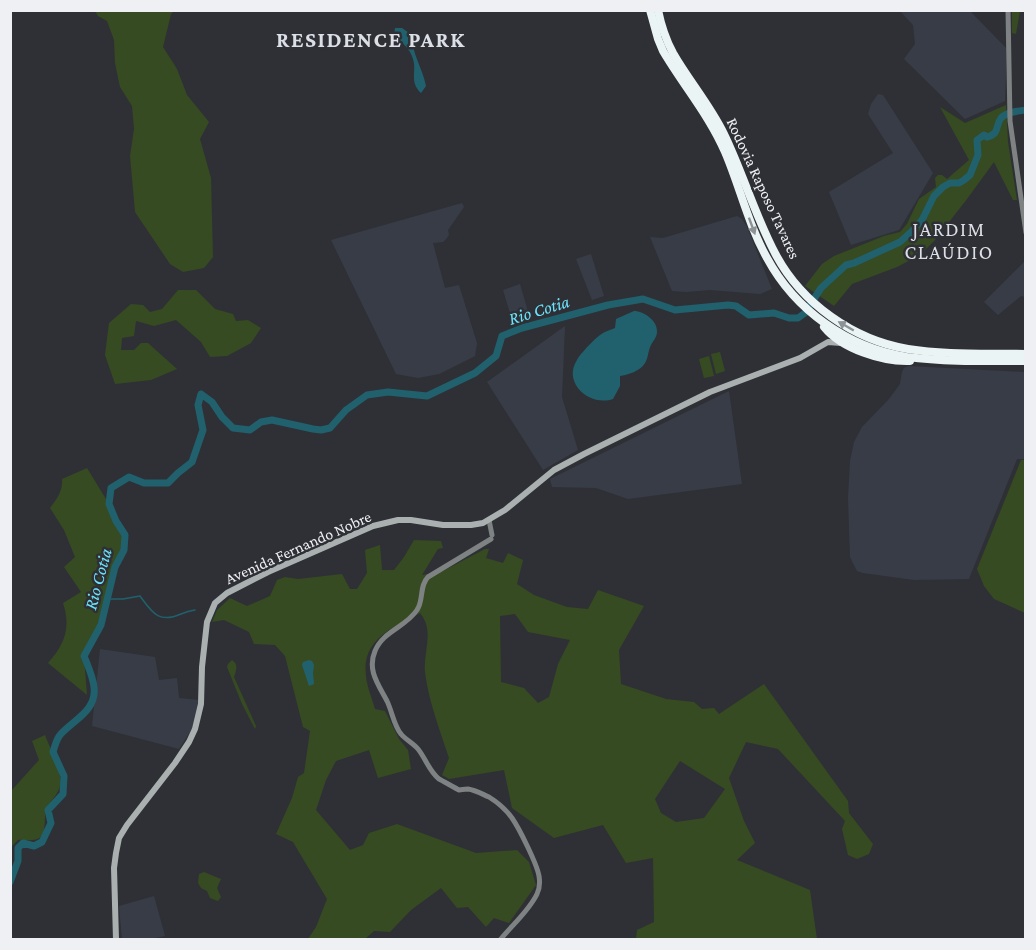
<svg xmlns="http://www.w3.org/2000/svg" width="1036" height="950" viewBox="0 0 1036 950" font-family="'Crimson Pro',serif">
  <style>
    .built { fill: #383c47 }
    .green { fill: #364b21; fill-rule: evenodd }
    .water { fill: #21616d }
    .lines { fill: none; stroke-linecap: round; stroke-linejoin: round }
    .stream { stroke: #21616d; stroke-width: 1.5 }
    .river { stroke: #21616d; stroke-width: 7 }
    .tertiary { stroke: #7e8282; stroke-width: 5 }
    .secondary { stroke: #aab0b0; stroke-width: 6 }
    .motorway { stroke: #ebf4f4; stroke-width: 8 }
    .oneway { fill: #8c9295 }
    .labels { text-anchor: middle; stroke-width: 5; stroke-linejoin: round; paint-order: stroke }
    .street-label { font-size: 16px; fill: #eff0f4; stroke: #2e3036 }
    .water-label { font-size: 18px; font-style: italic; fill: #6ce3fc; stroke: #2e3036 }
    .quarter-label { font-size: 20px; letter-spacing: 1.5px; fill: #dddfe6; stroke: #2e3036 }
    .district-label { font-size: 22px; font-weight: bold; letter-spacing: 1.5px; fill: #dddfe6; stroke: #2e3036 }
  </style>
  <rect width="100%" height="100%" fill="#2e3036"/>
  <g class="built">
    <polygon points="900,11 970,11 1007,49 1005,101 965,119 904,59 915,44 913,25"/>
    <polygon points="878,94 883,95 933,173 899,230 851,245 829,192 893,153 868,114 871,104"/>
    <polygon points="462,203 464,207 448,230 449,235 446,239 443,242 433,243 445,288 459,285 477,343 475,356 439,374 418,378 396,374 331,240"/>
    <polygon points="737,216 742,219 747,227 772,289 760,294 710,290 686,292 672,291 650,237 663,238"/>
    <polygon points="591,254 604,296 592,300 576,259"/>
    <polygon points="1025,261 1025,297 1021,296 998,315 984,302"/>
    <polygon points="520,284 529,315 512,320 503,290"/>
    <polygon points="565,326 562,397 578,450 543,470 487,382"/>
    <polygon points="908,366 1025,372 1025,459 1017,459 969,579 914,580 863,573 857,571 850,557 848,498 850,461 854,442 862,427 889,399 900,384 902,372 904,368"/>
    <polygon points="729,391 742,484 628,499 596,488 552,487 550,479"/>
    <polygon points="100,649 155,657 159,680 177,678 179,698 199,700 194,726 179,749 92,726"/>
    <polygon points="154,896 165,936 150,939 122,939 119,906"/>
  </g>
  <g class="green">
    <polygon points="95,11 174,11 171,14 163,47 177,69 187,95 209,122 200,139 211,178 213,257 204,268 183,272 170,264 135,212 130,156 134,129 132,106 120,87 115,63 114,40 107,21 98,16"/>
    <polygon points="1012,11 1020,11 1016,34 1012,33"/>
    <polygon points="1006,105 1008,142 1017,200 1013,200 994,162 967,199 935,240 920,255 897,267 852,284 834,306 805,286 822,264 834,256 884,236 900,232 907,224 919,199 936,187 935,178 938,175 942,175 947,179 969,160 940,107 965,123"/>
    <polygon points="178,290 196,290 215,309 233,314 236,321 248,320 261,328 251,343 227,356 210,357 201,342 176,320 154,326 136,321 134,336 122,338 121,350 134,350 141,343 148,343 177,369 151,380 115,384 105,355 109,323 131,304 143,305 150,312 162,309"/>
    <polygon points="720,352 725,371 716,374 711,354"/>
    <polygon points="709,356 714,376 704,378 699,359"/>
    <polygon points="1021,460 1026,460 1025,613 994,599 984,586 977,569"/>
    <path d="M87 468 109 504 116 521 125 535 124 550 115 567 101 625 84 656 87 695 48 663C65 644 71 627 63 603L81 592 64 567 75 557 64 530 50 508C57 499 63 491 62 479Z"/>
    <path d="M414 540 441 541 443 548 438 549 422 575 443 571 485 549H489L486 558 503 563 508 553 523 560 517 584 534 595 567 607 588 609 598 590 644 606 619 650 621 684 666 699 694 702 702 709 714 708 719 714 764 684 848 801 849 813 873 844 869 854 857 859 848 855 842 829 845 821 778 749 746 742 729 778 744 821 755 843 737 860 810 890 817 939H636L637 930 654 922 653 858 626 863 603 825 554 838 512 808 504 770 449 779 442 775 449 758C440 731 428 699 425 672 423 651 435 631 420 613 393 628 361 639 366 676 367 687 372 698 375 709L385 711 399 739 408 750 411 769 378 778 369 750 336 761 326 780 316 810 350 850 363 845 369 833 397 824 476 853 517 850 529 862 536 885 509 923 494 918 486 927 468 907 457 908 441 888 411 910 390 932 374 931 365 939H308L316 927 327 899 293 842 276 834 292 798 298 777 304 773 310 731 303 727 285 656 275 645 254 644 249 632 224 620 212 622 217 610 230 598 247 606 270 596 277 580 285 577 298 579 342 574 350 589H357L367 573 365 550 380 545 382 570H394L404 557ZM515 614 528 632 570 640 558 664 549 697 538 703 524 688 501 682 500 616ZM680 761 725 789 704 818 676 822 661 813 655 799Z"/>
    <path d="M232 660C239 664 236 671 234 677L256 726 255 729 242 704 227 667 228 664Z"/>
    <path d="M45 735C50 749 65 774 59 789 56 797 49 802 46 809 43 819 49 840 32 840 27 841 23 839 18 840L12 846V865L11 874V791L39 760 32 741Z"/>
    <polygon points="204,872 221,879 217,888 221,897 218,901 210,898 207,891 201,888 198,883 199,874"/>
  </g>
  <g class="water">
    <path d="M395 28H402L412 35C411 52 423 69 426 86L421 93C409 82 417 71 413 59 411 50 401 41 394 35Z"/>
    <path d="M634 311C644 311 658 321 657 332 657 337 653 341 651 345 648 351 648 359 645 363 641 371 627 375 620 376V386L613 399C590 407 562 383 577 360 580 354 596 337 603 333 606 331 611 330 615 328L616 319Z"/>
    <polygon points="309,660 312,661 314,665 313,673 314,684 309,686 302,665 303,662"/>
  </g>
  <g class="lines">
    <path class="stream" d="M108 599H123L140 596C152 612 158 624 181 614 186 612 189 611 195 610"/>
    <path class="river" d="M10 882 18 861V848L23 843 34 846 42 842 51 823 48 810 63 794 64 776 53 752C55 746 56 740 60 735 73 720 97 711 94 687 93 677 88 666 84 656L101 625 115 567 124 550 125 535 116 521 109 504 111 488 129 477 144 483H168L178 473 192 462 203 430 198 405 201 394 212 402 222 417 233 428 250 430 261 422 272 420 313 429 321 430 330 428 346 410 367 395 388 392 427 396 475 373 496 356 502 336 522 328 608 305 643 299 675 310 728 305 736 306 749 315 774 313 789 318H798L805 313 821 288 846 265 854 263 900 242 911 232 922 220 934 196 943 187 950 183H959L964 180 970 175 978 155 977 140 984 135 987 137C1000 134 995 126 1001 118 1006 112 1019 111 1026 110"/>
    <g class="tertiary">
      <polyline points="1008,10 1010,121 1026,233"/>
      <polyline points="489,520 492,535"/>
      <path d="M491 539 428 577C419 586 424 600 417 610 406 627 383 631 375 651 367 670 378 684 387 701 392 711 394 726 401 734 406 740 413 743 418 749 426 759 429 771 439 779 441 780 457 789 459 790 459 790 467 789 468 789 475 790 482 794 489 797 497 802 507 811 512 818 519 828 537 864 539 876 540 882 540 888 537 894 529 911 512 925 500 940"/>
    </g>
    <polyline class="secondary" points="116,940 114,868 116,853 119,838 127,825 175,763 189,742 195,729 201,704 202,667 207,622 215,603 227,593 268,572 373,526 398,520 411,520 443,525 471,525 483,523 505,510 554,470 584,454 710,392 800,358 828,342 841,343"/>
    <g class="motorway">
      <path d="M650 10 658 39 663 51C683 85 709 115 725 152 740 187 748 224 767 258 795 310 848 348 907 357 946 362 986 361 1026 361"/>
      <path d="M658 10C661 25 666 40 673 53 689 81 710 105 724 134 743 173 755 216 776 255 802 303 853 340 908 349 946 355 987 353 1026 354"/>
      <path d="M824 327C842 349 882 362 910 361"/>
    </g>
  </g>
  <defs><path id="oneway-solid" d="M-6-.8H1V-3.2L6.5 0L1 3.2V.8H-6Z" transform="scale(1.5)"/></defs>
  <g class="oneway">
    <use href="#oneway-solid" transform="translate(752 226) rotate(70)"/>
    <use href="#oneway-solid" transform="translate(846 326) rotate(-150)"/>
  </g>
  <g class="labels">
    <g class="street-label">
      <text transform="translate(764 188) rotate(65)" y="6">Rodovia Raposo Tavares</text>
      <text transform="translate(298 547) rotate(-24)" y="6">Avenida Fernando Nobre</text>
    </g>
    <g class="water-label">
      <text transform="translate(539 310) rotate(-17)" y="6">Rio Cotia</text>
      <text transform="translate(98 579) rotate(-75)" y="6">Rio Cotia</text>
    </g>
    <g class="quarter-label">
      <text x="949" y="236">JARDIM<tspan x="949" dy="23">CLAÚDIO</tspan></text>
    </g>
    <g class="district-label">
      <text x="371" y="47">RESIDENCE PARK</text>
    </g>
  </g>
  <rect width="1036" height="950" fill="none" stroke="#eff0f4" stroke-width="24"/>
</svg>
